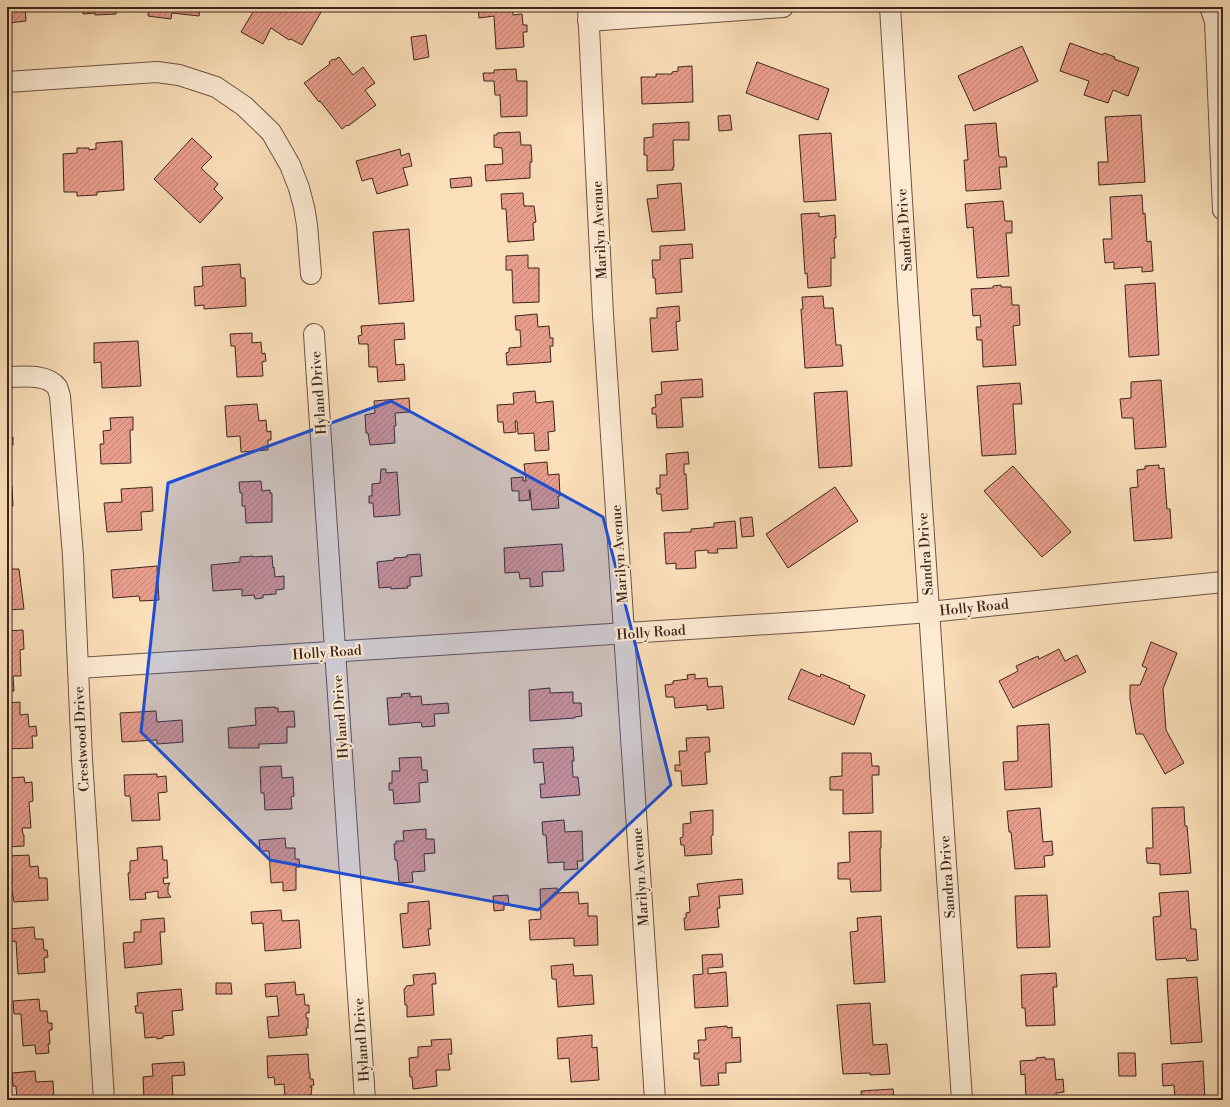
<svg xmlns="http://www.w3.org/2000/svg" width="1230" height="1107" viewBox="0 0 1230 1107" font-family="'Libre Bodoni',serif">
  <style>
    .building { fill: url(#building-hatch); stroke: #3d251c }
    .lines { fill: none; stroke-linecap: round; stroke-linejoin: round }
    .street-casing { stroke: #6c5444; stroke-width: 22 }
    .street { stroke: #fcead2; stroke-width: 20 }
    .marked { fill: #1d4ed8; fill-opacity: 0.2; stroke: #1d4ed8; stroke-width: 3; stroke-linejoin: round }
    .labels { text-anchor: middle; stroke-width: 4; stroke-linejoin: round; paint-order: stroke }
    .street-label { font-size: 14px; fill: #3d251c; stroke: #fcead2 }
  </style>
  <defs>
    <pattern id="building-hatch" width="6" height="6" patternUnits="userSpaceOnUse"><rect width="6" height="6" fill="#e99e8d"/><path d="M-1 1l2-2M0 6l6-6M5 7l2-2" fill="none" stroke="#be8172"/></pattern>
  </defs>
  <rect width="100%" height="100%" fill="#fbdfba"/>
  <filter id="stains"><feTurbulence type="fractalNoise" baseFrequency=".005" numOctaves="4"/><feColorMatrix values="0 0 0 0 .2 0 0 0 0 .09 0 0 0 0 .02 0 0 0 .5 -.17"/></filter>
  <radialGradient id="worn" r=".72"><stop offset=".6" stop-color="#630" stop-opacity="0"/><stop offset="1" stop-color="#630" stop-opacity=".3"/></radialGradient>
  <g class="building">
    <polygon points="7,7 25,7 26,21 8,23 8,27 7,27"/>
    <polygon points="83,7 116,7 116,14 95,15 95,13 83,14"/>
    <polygon points="149,7 200,7 199,16 172,13 171,19 148,16"/>
    <polygon points="256,7 324,7 302,45 291,39 289,40 271,28 263,44 241,32"/>
    <polygon points="478,7 513,7 513,15 522,14 523,25 527,25 527,32 523,32 524,47 496,49 494,16 479,18"/>
    <polygon points="426,35 429,57 414,60 411,37"/>
    <polygon points="1070,43 1103,55 1104,53 1115,57 1114,59 1139,68 1128,96 1113,90 1108,103 1084,95 1089,81 1060,71"/>
    <polygon points="1022,46 1038,81 974,111 958,76"/>
    <polygon points="339,57 353,75 363,67 375,83 365,90 376,105 348,126 347,125 342,129 320,101 319,102 304,83 330,64 329,62 333,59 334,60"/>
    <polygon points="757,62 829,89 818,120 746,93"/>
    <polygon points="692,66 693,102 642,104 641,77 656,77 656,74 672,74 672,72 678,71 678,67"/>
    <polygon points="516,69 517,81 527,81 527,116 501,117 500,95 495,95 494,81 484,81 483,73 494,73 494,70"/>
    <polygon points="730,115 732,130 719,131 718,116"/>
    <polygon points="1141,115 1145,182 1099,185 1098,162 1108,162 1105,117"/>
    <polygon points="689,122 689,140 673,140 674,167 673,167 673,170 647,171 647,155 644,155 644,138 653,137 653,124"/>
    <polygon points="996,123 999,157 1006,157 1007,167 999,167 1001,189 966,191 964,160 968,160 965,125"/>
    <polygon points="520,132 521,145 531,145 532,162 530,162 530,178 486,181 485,165 503,164 502,148 494,147 494,135 497,135 497,133"/>
    <polygon points="831,133 836,200 804,202 799,135"/>
    <polygon points="192,138 212,157 201,168 218,184 214,189 223,198 200,223 154,179"/>
    <polygon points="122,141 124,190 97,192 97,195 77,196 77,192 64,192 63,154 77,153 77,148 89,148 89,150 96,149 96,143"/>
    <polygon points="400,149 401,156 409,153 412,166 403,168 408,185 377,194 372,178 362,181 356,161"/>
    <polygon points="471,177 472,186 451,188 450,179"/>
    <polygon points="681,183 685,230 652,232 647,199 658,198 657,185"/>
    <polygon points="523,193 524,206 534,206 536,222 533,223 534,240 508,242 506,209 502,209 501,194"/>
    <polygon points="1142,195 1143,214 1145,213 1147,242 1151,241 1153,271 1142,272 1142,267 1114,269 1114,262 1105,263 1103,239 1112,239 1110,197"/>
    <polygon points="1003,201 1005,221 1012,221 1012,233 1006,233 1009,276 977,278 973,227 967,228 965,204"/>
    <polygon points="819,213 819,217 835,215 836,238 834,238 835,258 831,258 831,286 808,288 807,273 805,274 801,214"/>
    <polygon points="409,229 414,301 379,304 373,232"/>
    <polygon points="692,244 693,258 680,259 682,292 656,294 655,278 653,278 652,260 660,260 660,246"/>
    <polygon points="528,255 528,268 539,268 539,302 513,303 512,270 506,270 506,256"/>
    <polygon points="240,264 241,278 245,278 246,306 204,309 204,305 195,306 194,287 203,286 202,267"/>
    <polygon points="1155,283 1159,355 1129,357 1125,285"/>
    <polygon points="1001,285 1001,287 1011,287 1012,305 1019,305 1020,325 1013,326 1016,365 983,367 982,340 977,340 976,327 981,327 980,315 973,316 971,289 993,288 993,286"/>
    <polygon points="823,296 824,308 833,308 836,345 841,345 843,366 805,368 801,309 803,309 802,297"/>
    <polygon points="679,306 680,321 676,322 678,350 652,352 650,318 657,318 657,308"/>
    <polygon points="537,314 538,327 549,326 550,338 553,338 553,346 550,346 551,362 507,365 506,353 509,352 509,348 521,347 520,330 516,330 515,316"/>
    <polygon points="404,323 405,339 394,340 396,365 404,364 405,380 378,382 377,367 369,367 368,344 359,344 358,336 362,335 361,326"/>
    <polygon points="252,333 252,343 261,342 262,354 265,353 266,361 262,362 263,376 237,377 235,346 231,346 230,334"/>
    <polygon points="138,341 141,386 102,388 101,362 94,363 94,343"/>
    <polygon points="702,379 703,397 681,398 683,427 657,428 656,414 652,414 652,408 656,407 655,395 662,394 661,382"/>
    <polygon points="1161,380 1166,447 1135,449 1133,418 1122,418 1120,399 1131,398 1131,382"/>
    <polygon points="1020,383 1022,404 1013,404 1016,454 982,456 977,386"/>
    <polygon points="535,391 536,403 553,401 555,431 548,432 549,450 535,451 534,433 518,434 517,421 515,421 516,432 504,433 503,422 498,422 497,405 514,404 513,393"/>
    <polygon points="847,391 852,466 819,468 814,393"/>
    <polygon points="409,398 410,412 395,413 396,426 394,426 395,443 370,445 368,433 366,433 365,415 375,413 374,401"/>
    <polygon points="257,404 259,421 266,420 267,432 271,431 271,440 268,440 268,450 241,452 240,436 227,437 225,406"/>
    <polygon points="133,417 133,430 130,430 131,463 101,464 100,444 104,444 103,431 111,430 110,418"/>
    <polygon points="7,427 9,438 13,437 13,445 9,445 10,460 8,460 9,474 7,474"/>
    <polygon points="688,452 689,464 684,464 684,474 686,474 688,509 662,511 661,494 657,494 656,488 660,488 660,475 667,475 666,454"/>
    <polygon points="547,462 548,475 559,474 560,496 558,496 559,508 532,510 530,490 529,490 530,500 519,501 519,491 512,491 511,478 523,477 523,481 526,481 524,464"/>
    <polygon points="1159,465 1159,469 1164,468 1167,509 1170,509 1172,538 1134,541 1130,488 1138,487 1137,470 1145,469 1145,466"/>
    <polygon points="1013,466 1071,532 1042,557 984,491"/>
    <polygon points="381,469 386,469 386,473 397,472 400,515 374,517 373,503 369,503 369,496 372,496 372,484 380,483"/>
    <polygon points="261,481 262,491 270,490 270,493 272,493 272,522 246,523 245,506 242,506 242,493 240,493 239,482"/>
    <polygon points="12,486 13,506 8,506 10,532 8,533 9,542 7,542 7,487"/>
    <polygon points="152,487 153,511 141,512 142,530 107,532 104,503 122,502 121,489"/>
    <polygon points="835,487 858,521 788,568 766,534"/>
    <polygon points="752,517 754,536 742,537 740,518"/>
    <polygon points="735,521 737,548 717,549 718,553 708,553 708,550 695,551 696,568 676,569 676,563 666,564 664,533 691,532 691,529 714,527 714,523"/>
    <polygon points="562,544 564,571 542,572 543,586 530,587 530,578 520,579 519,572 505,573 504,548"/>
    <polygon points="420,554 422,576 410,577 410,586 407,586 408,588 391,589 391,587 379,588 377,562 394,560 394,558 407,557 407,555"/>
    <polygon points="253,556 253,557 272,556 273,568 274,567 275,577 284,576 284,589 276,590 276,594 263,595 263,598 255,599 254,595 242,596 242,589 213,591 211,565 240,562 240,557"/>
    <polygon points="10,558 12,569 19,569 24,609 7,610 7,559"/>
    <polygon points="157,566 159,600 140,601 139,596 113,598 111,570"/>
    <polygon points="23,630 24,649 20,650 21,676 13,676 14,691 7,691 7,631"/>
    <polygon points="1151,642 1177,653 1163,689 1166,730 1184,763 1165,774 1143,734 1136,734 1130,699 1130,685 1140,685 1147,668 1142,666"/>
    <polygon points="1059,649 1065,661 1077,655 1086,672 1013,708 999,681 1018,671 1016,666 1038,656 1039,659"/>
    <polygon points="801,669 820,677 821,674 850,686 849,688 865,695 854,725 788,699"/>
    <polygon points="695,674 695,679 707,678 708,687 722,686 724,708 707,710 707,705 675,708 674,697 666,697 665,685 673,684 673,681 688,679 687,675"/>
    <polygon points="550,688 550,693 573,692 573,703 581,703 582,716 575,717 575,718 530,721 529,690"/>
    <polygon points="410,693 410,697 421,696 422,705 448,703 449,713 434,714 435,726 422,727 421,722 389,725 387,698 402,697 401,694"/>
    <polygon points="20,702 20,715 28,714 29,727 36,726 37,736 32,736 33,748 7,749 7,703"/>
    <polygon points="275,707 275,708 278,708 278,712 294,711 295,727 287,727 287,743 259,744 259,748 229,748 228,728 256,725 255,708"/>
    <polygon points="156,711 157,722 182,720 183,742 157,744 157,740 122,742 120,713"/>
    <polygon points="1049,724 1052,787 1005,790 1003,762 1018,761 1017,726"/>
    <polygon points="709,737 710,752 705,752 707,784 682,786 681,771 675,771 675,765 680,765 679,751 687,751 686,738"/>
    <polygon points="573,747 574,761 572,761 573,777 578,777 580,795 541,798 540,784 545,784 543,762 534,763 533,749"/>
    <polygon points="842,753 871,753 872,766 879,766 879,775 872,775 873,813 843,814 843,790 830,790 830,777 842,776"/>
    <polygon points="421,757 422,770 427,770 428,782 419,783 420,802 394,804 393,790 389,790 389,783 392,783 392,771 400,771 399,758"/>
    <polygon points="281,766 282,778 293,777 294,796 291,797 292,809 265,810 264,793 261,793 260,767"/>
    <polygon points="157,774 157,777 166,776 167,792 158,793 160,820 132,821 130,796 125,796 124,775"/>
    <polygon points="24,777 25,783 32,782 33,801 29,802 31,828 22,828 23,834 24,835 24,846 7,847 7,778"/>
    <polygon points="1184,807 1185,826 1187,826 1191,873 1160,875 1160,864 1147,863 1146,848 1153,848 1152,808"/>
    <polygon points="1040,808 1043,842 1052,841 1053,855 1044,856 1045,867 1015,869 1011,832 1009,832 1007,811"/>
    <polygon points="713,810 713,835 711,836 712,854 685,856 684,845 681,845 680,838 683,837 683,824 691,823 690,812"/>
    <polygon points="564,820 565,832 582,831 583,861 577,861 578,869 564,870 564,862 548,863 546,835 543,835 542,822"/>
    <polygon points="426,829 426,839 434,839 435,853 424,854 425,871 412,872 413,882 399,883 397,860 395,860 394,844 396,844 396,841 404,841 403,831"/>
    <polygon points="881,831 881,848 880,848 881,891 851,892 850,879 838,879 838,863 850,862 849,832"/>
    <polygon points="285,838 286,848 295,848 295,859 299,859 300,867 296,867 296,890 283,891 283,882 271,883 269,851 260,851 259,840"/>
    <polygon points="162,846 163,860 167,860 168,878 163,878 164,884 170,883 168,886 168,893 171,897 158,898 158,891 145,893 146,899 130,900 128,873 130,873 130,861 138,860 137,848"/>
    <polygon points="29,855 30,867 38,866 39,878 47,878 48,900 14,902 12,891 8,892 8,884 12,884 12,869 7,869 7,856"/>
    <polygon points="742,879 743,894 719,896 720,908 717,908 719,927 685,930 684,918 686,918 686,913 690,912 689,897 699,896 697,884"/>
    <polygon points="557,888 558,893 578,892 579,904 588,903 588,916 597,916 598,945 574,946 574,938 530,940 529,920 541,919 540,889"/>
    <polygon points="1188,891 1191,929 1196,929 1198,960 1187,961 1186,958 1156,960 1153,917 1161,916 1159,893"/>
    <polygon points="508,895 509,905 504,905 504,910 494,911 493,896"/>
    <polygon points="1047,895 1050,947 1017,948 1015,896"/>
    <polygon points="429,901 431,929 428,929 430,945 403,948 400,914 408,913 408,903"/>
    <polygon points="281,910 282,921 299,920 301,948 265,951 263,923 252,924 251,912"/>
    <polygon points="881,916 885,982 854,984 850,932 858,931 857,918"/>
    <polygon points="164,918 165,932 160,932 162,964 125,968 123,943 134,942 134,932 141,932 141,920"/>
    <polygon points="34,927 35,939 43,939 44,950 47,950 48,957 44,958 45,972 18,974 16,941 10,942 9,929"/>
    <polygon points="722,954 723,967 708,968 708,974 726,972 728,1006 695,1008 693,975 703,974 702,955"/>
    <polygon points="573,964 574,976 592,975 594,1004 558,1007 556,979 552,979 551,966"/>
    <polygon points="435,973 436,984 432,984 434,1015 407,1017 407,1005 405,1005 404,989 406,988 406,986 414,985 413,975"/>
    <polygon points="1056,973 1057,987 1053,987 1055,1025 1026,1026 1025,1008 1022,1008 1021,975"/>
    <polygon points="1197,977 1202,1042 1171,1044 1167,979"/>
    <polygon points="295,982 296,995 304,994 305,1005 309,1005 309,1013 306,1013 306,1018 308,1018 308,1028 306,1028 307,1035 269,1038 267,1017 279,1016 277,996 266,997 265,984"/>
    <polygon points="216,983 231,983 232,994 216,994"/>
    <polygon points="181,989 183,1010 172,1011 174,1035 163,1036 163,1038 157,1039 157,1037 145,1038 143,1013 136,1013 135,1006 138,1006 137,993"/>
    <polygon points="39,999 40,1011 47,1011 48,1023 52,1023 52,1030 49,1030 50,1044 48,1044 49,1053 36,1054 35,1045 23,1046 21,1014 14,1014 13,1001"/>
    <polygon points="870,1003 873,1045 887,1044 890,1074 870,1075 870,1073 843,1074 837,1005"/>
    <polygon points="727,1026 727,1028 732,1027 732,1038 740,1037 741,1062 726,1063 726,1073 718,1073 719,1085 701,1086 699,1059 694,1059 694,1053 699,1053 698,1040 706,1040 705,1028"/>
    <polygon points="592,1035 592,1048 597,1047 599,1080 571,1082 569,1058 558,1059 557,1038"/>
    <polygon points="451,1039 452,1054 448,1054 450,1070 436,1070 437,1086 413,1089 412,1077 410,1077 409,1058 418,1057 418,1047 432,1046 431,1040"/>
    <polygon points="1118,1053 1135,1053 1136,1076 1119,1076"/>
    <polygon points="308,1054 309,1073 310,1073 310,1079 313,1079 314,1085 310,1086 310,1087 312,1087 311,1095 285,1097 284,1084 275,1085 274,1077 268,1078 267,1056"/>
    <polygon points="1045,1057 1045,1059 1054,1059 1056,1080 1063,1079 1064,1092 1056,1093 1057,1100 1026,1100 1025,1074 1021,1075 1020,1061 1036,1060 1036,1058"/>
    <polygon points="1203,1061 1205,1100 1175,1100 1174,1085 1163,1086 1162,1064"/>
    <polygon points="184,1062 185,1075 172,1076 173,1100 146,1100 146,1099 144,1099 143,1077 153,1076 152,1064"/>
    <polygon points="35,1071 36,1082 53,1081 54,1100 17,1100 16,1086 13,1086 12,1073"/>
    <polygon points="893,1089 894,1100 862,1100 861,1091"/>
    <polygon points="748,1097 748,1100 710,1100 710,1099"/>
  </g>
  <g class="lines">
    <g class="street-casing">
      <g id="street">
        <polyline points="588,7 603,315 655,1100"/>
        <polyline points="890,7 908,298 962,1100"/>
        <polyline points="1210,7 1215,21 1223,210"/>
        <polyline points="588,21 783,7"/>
        <polyline points="7,82 157,72 179,75 216,87 244,106 271,132 290,165 299,188 304,207 307,225 311,274"/>
        <polyline points="314,334 365,1100"/>
        <path d="M7 377C21 377 47 373 57 387 58 389 59 393 60 396L73 556 82 759 104 1100"/>
        <polyline points="78,668 816,621 929,612 1223,582"/>
      </g>
    </g>
    <use href="#street" class="street"/>
  </g>
  <path class="marked" d="M391 401 603 517 671 785 538 910 270 860 141 732 168 483Z"/>
  <g class="labels">
    <g class="street-label">
      <text transform="translate(599 230) rotate(-93)" y="5">Marilyn Avenue</text>
      <text transform="translate(904 230) rotate(-94)" y="5">Sandra Drive</text>
      <text transform="translate(318 393) rotate(-94)" y="5">Hyland Drive</text>
      <text transform="translate(619 554) rotate(-94)" y="5">Marilyn Avenue</text>
      <text transform="translate(925 554) rotate(-94)" y="5">Sandra Drive</text>
      <text transform="translate(974 607) rotate(-6)" y="5">Holly Road</text>
      <text transform="translate(651 632) rotate(-4)" y="5">Holly Road</text>
      <text transform="translate(327 652) rotate(-4)" y="5">Holly Road</text>
      <text transform="translate(340 717) rotate(-94)" y="5">Hyland Drive</text>
      <text transform="translate(81 739) rotate(-93)" y="5">Crestwood Drive</text>
      <text transform="translate(640 877) rotate(-94)" y="5">Marilyn Avenue</text>
      <text transform="translate(947 877) rotate(-94)" y="5">Sandra Drive</text>
      <text transform="translate(361 1040) rotate(-94)" y="5">Hyland Drive</text>
    </g>
  </g>
  <rect width="1230" height="1107" fill="none" stroke="#fbdfba" stroke-width="24"/>
  <rect x="8" y="8" width="1214" height="1091" fill="none" stroke="#3d251c" stroke-width="2"/>
  <rect x="12" y="12" width="1206" height="1083" fill="none" stroke="#3d251c"/>
  <rect width="100%" height="100%" filter="url(#stains)"/>
  <rect width="100%" height="100%" fill="url(#worn)"/>
</svg>
